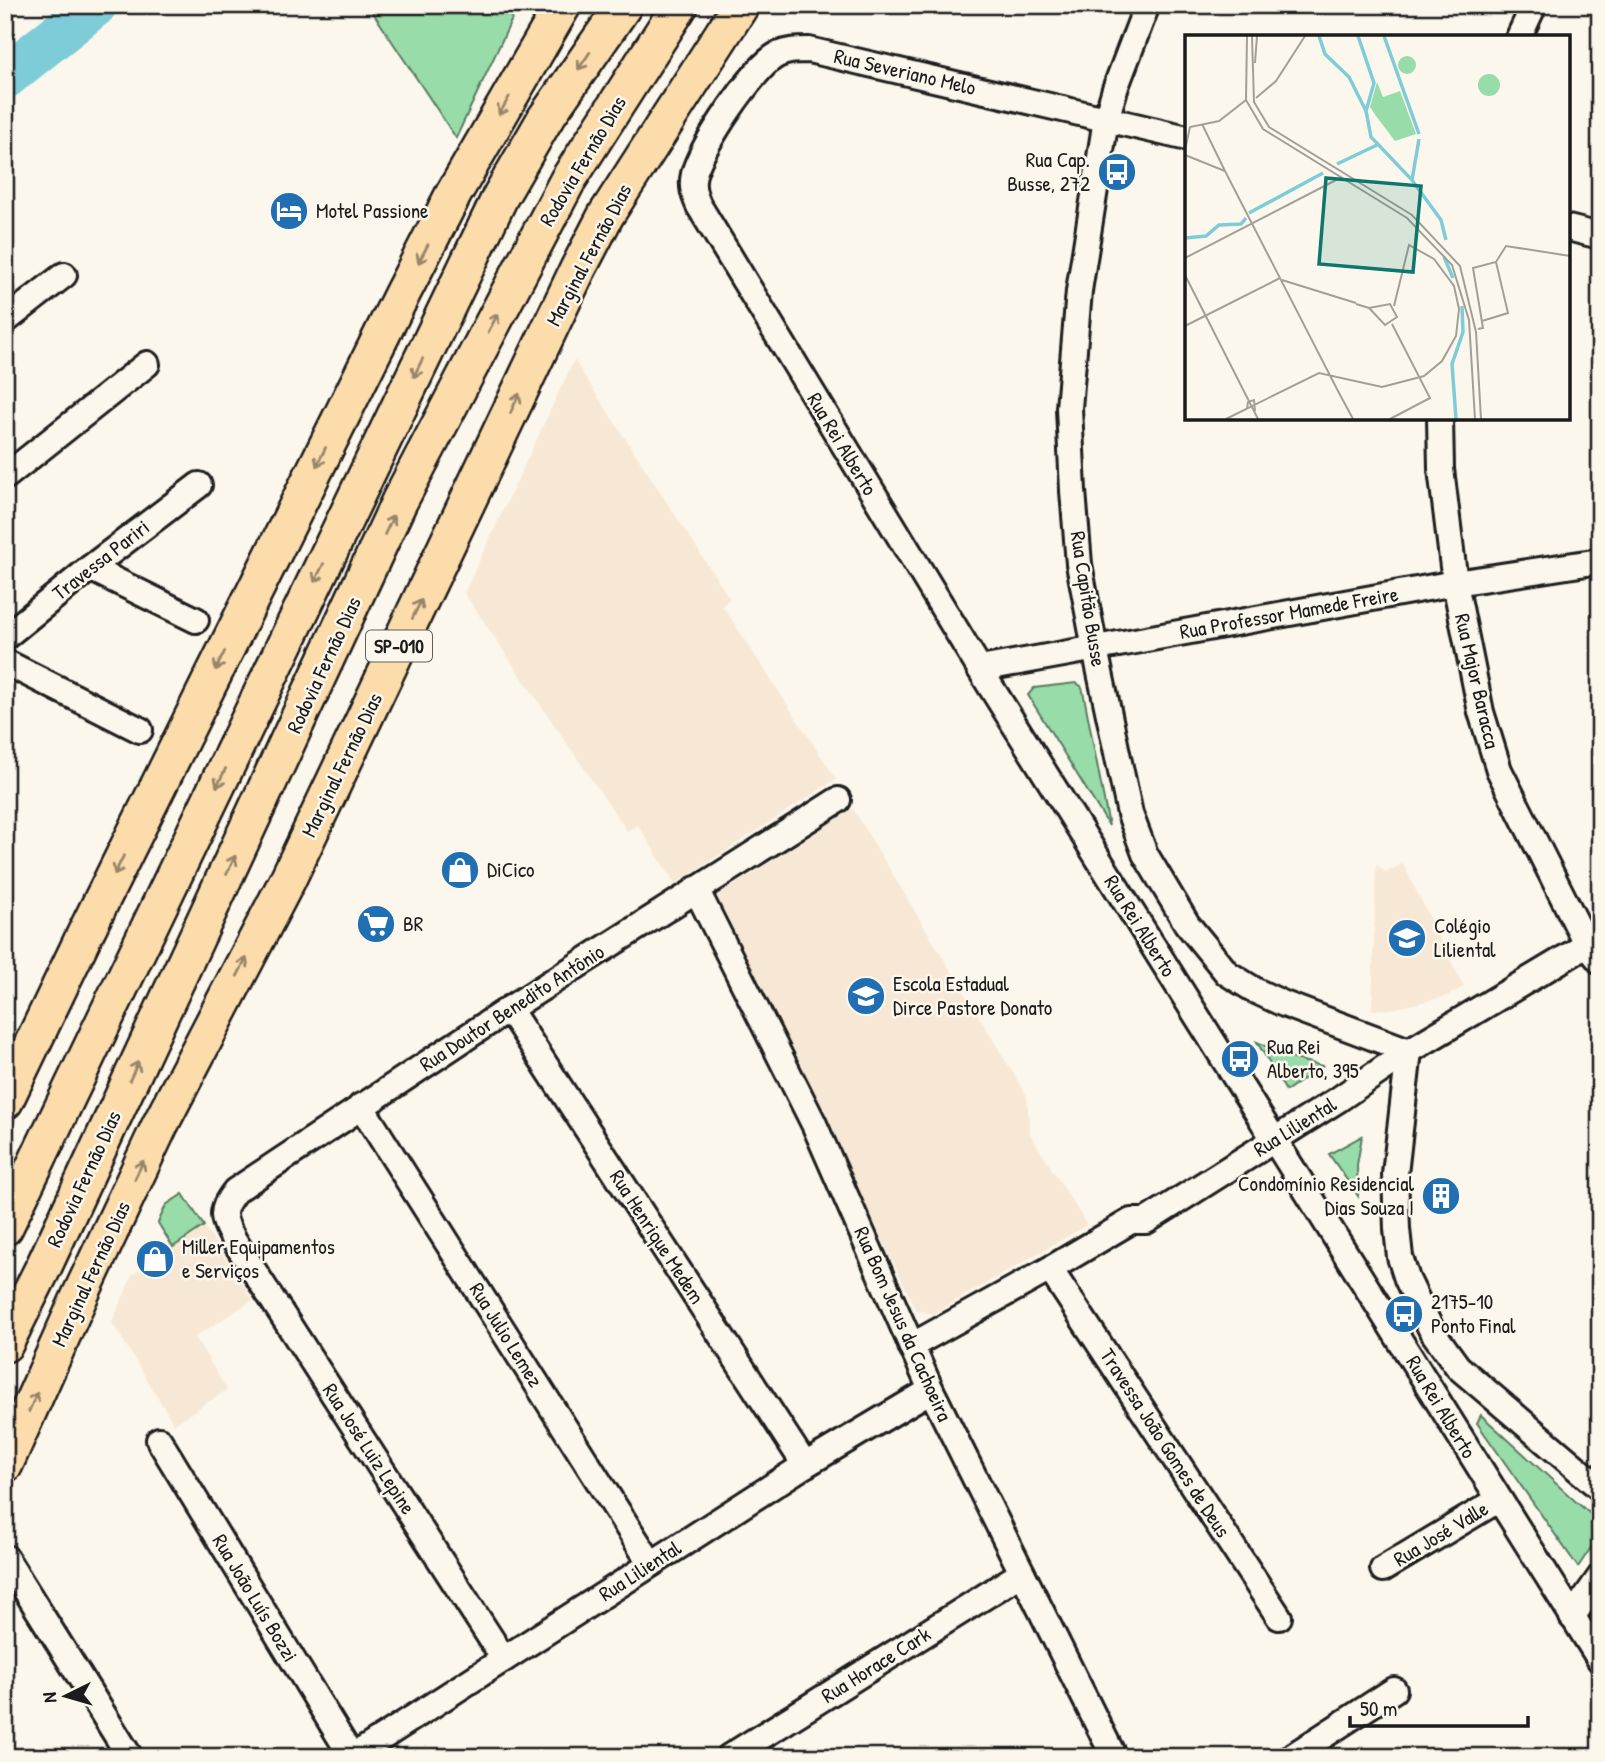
<svg xmlns="http://www.w3.org/2000/svg" width="1605" height="1762" viewBox="0 0 1605 1762" font-family="'Patrick Hand',sans-serif">
  <style>
    .built { fill: #f7e8d5 }
    .green { fill: #98dca9; stroke: #5a7c62; stroke-width: 2 }
    .lines { fill: none; stroke-linecap: round; stroke-linejoin: round }
    .river { stroke: #7dccd8; stroke-width: 44 }
    .minor-casing { stroke: #1c1c1c; stroke-width: 30 }
    .highway-casing { stroke: #1c1c1c; stroke-width: 40 }
    .minor { stroke: #fbf7ec; stroke-width: 24 }
    .highway { stroke: #fddcac; stroke-width: 35 }
    .oneway { stroke: #98866b }
    .labels { text-anchor: middle; stroke-width: 5; stroke-linejoin: round; paint-order: stroke }
    .shield { fill: #fbf7ec; stroke: #5f5e5a; stroke-width: 2 }
    .shield-label { font-size: 19px; font-weight: bold; fill: #1c1c1c }
    .street-label { font-size: 21px; fill: #1c1c1c; stroke: #fbf7ec }
    .poi-label { font-size: 21px; fill: #1c1c1c; stroke: #fbf7ec; text-anchor: start }
    .inset-river { fill: none; stroke: #7dccd8; stroke-width: 3.5 }
    .inset-road { fill: none; stroke: #a29f99; stroke-width: 2 }
    .view { fill: #0f766e; fill-opacity: 0.15; stroke: #0f766e; stroke-width: 3.5 }
    .inset-edge { fill: none; stroke: #1c1c1c; stroke-width: 3.5 }
  </style>
  <rect width="100%" height="100%" fill="#fbf7ec"/>
  <filter id="ink" filterUnits="userSpaceOnUse"><feTurbulence type="fractalNoise" baseFrequency=".0143" numOctaves="2"/><feDisplacementMap in="SourceGraphic" scale="14" xChannelSelector="R" yChannelSelector="G"/><feConvolveMatrix kernelMatrix="1 2 1 2 8 2 1 2 1" color-interpolation-filters="sRGB"/></filter>
  <g filter="url(#ink)">
    <g class="built">
      <polygon points="574,360 730,599 722,605 836,779 675,884 638,825 627,831 464,593"/>
      <polygon points="853,809 1027,1096 1030,1134 1087,1225 933,1314 916,1310 717,896"/>
      <polygon points="1376,864 1385,872 1403,864 1464,987 1445,997 1392,1009 1372,1010"/>
      <polygon points="204,1226 253,1300 195,1337 227,1390 174,1424 112,1322 133,1274"/>
    </g>
    <g class="green">
      <polygon points="368,5 499,5 506,10 512,19 456,138"/>
      <polygon points="1076,683 1081,686 1083,691 1109,826 1028,695 1034,688"/>
      <polygon points="1257,1042 1291,1058 1322,1066 1286,1091"/>
      <polygon points="1362,1136 1357,1165 1358,1196 1329,1154"/>
      <polygon points="183,1194 204,1226 173,1247 158,1223 166,1205"/>
      <polygon points="1481,1415 1574,1500 1600,1522 1600,1534 1578,1567 1477,1423"/>
    </g>
    <g class="lines">
      <polyline class="river" points="5,77 95,5"/>
      <g class="minor-casing">
        <g id="minor">
          <polyline points="1147,5 1115,89 1106,119 1079,291 1069,408 1073,491 1079,564 1095,649 1130,814 1145,854 1187,924 1227,973 1256,991 1284,1004 1409,1051"/>
          <polyline points="1519,37 1534,5"/>
          <path d="M1187 138 809 50C797 50 788 50 777 55 753 68 701 147 694 174 691 186 694 195 699 206L989 684 1600 1660"/>
          <polyline points="1568,228 1600,236"/>
          <polyline points="5,321 64,275"/>
          <polyline points="1440,418 1441,469 1455,583 1481,712 1499,770 1587,945 1600,961"/>
          <polyline points="5,477 147,364"/>
          <polyline points="90,568 196,620"/>
          <polyline points="5,637 90,568 199,485"/>
          <polyline points="5,662 140,730"/>
          <polyline points="980,669 1455,583 1600,561"/>
          <polyline points="696,889 814,1124 931,1390 1114,1757"/>
          <polyline points="509,1009 805,1465"/>
          <polyline points="1409,1051 1395,1174 1397,1229 1400,1257 1407,1279 1432,1331 1458,1367 1600,1488"/>
          <polyline points="361,1106 651,1564"/>
          <polyline points="1050,1269 1279,1617"/>
          <polyline points="911,1346 1050,1269 1131,1221 1146,1221 1339,1099 1409,1051 1600,937"/>
          <polyline points="159,1440 352,1757"/>
          <polyline points="5,1557 130,1757"/>
          <polyline points="1383,1569 1498,1500"/>
          <polyline points="1572,1617 1600,1577"/>
          <path d="M504 1659 234 1240C222 1218 219 1211 235 1191L509 1009 838 800"/>
          <polyline points="352,1757 805,1465 931,1390"/>
          <polyline points="729,1757 1022,1573"/>
          <polyline points="1291,1757 1394,1690"/>
        </g>
      </g>
      <g class="highway-casing">
        <g id="highway">
          <polyline points="5,1101 82,940 402,294 454,193 563,5"/>
          <polyline points="5,1227 500,197 545,119 624,5"/>
          <polyline points="5,1344 44,1266 399,502 568,180 680,5"/>
          <polyline points="5,1464 79,1298 160,1125 287,881 578,269 606,215 741,5"/>
        </g>
      </g>
      <use href="#minor" class="minor"/>
      <use href="#highway" class="highway"/>
    </g>
    <defs><path id="oneway-shaft" d="M-6 0H5M1.5-3L5.5 0L1.5 3" fill="none" stroke-width="1.6" stroke-linecap="round" stroke-linejoin="round" transform="scale(1.75)"/></defs>
    <g class="oneway">
      <use href="#oneway-shaft" transform="translate(584 61) rotate(124)"/>
      <use href="#oneway-shaft" transform="translate(504 106) rotate(120)"/>
      <use href="#oneway-shaft" transform="translate(423 254) rotate(118)"/>
      <use href="#oneway-shaft" transform="translate(493 323) rotate(-62)"/>
      <use href="#oneway-shaft" transform="translate(418 368) rotate(116)"/>
      <use href="#oneway-shaft" transform="translate(515 403) rotate(-65)"/>
      <use href="#oneway-shaft" transform="translate(321 457) rotate(116)"/>
      <use href="#oneway-shaft" transform="translate(389 525) rotate(-65)"/>
      <use href="#oneway-shaft" transform="translate(319 573) rotate(116)"/>
      <use href="#oneway-shaft" transform="translate(417 609) rotate(-64)"/>
      <use href="#oneway-shaft" transform="translate(220 661) rotate(116)"/>
      <use href="#oneway-shaft" transform="translate(221 778) rotate(116)"/>
      <use href="#oneway-shaft" transform="translate(119 865) rotate(116)"/>
      <use href="#oneway-shaft" transform="translate(231 865) rotate(-65)"/>
      <use href="#oneway-shaft" transform="translate(242 967) rotate(-63)"/>
      <use href="#oneway-shaft" transform="translate(134 1071) rotate(-65)"/>
      <use href="#oneway-shaft" transform="translate(139 1170) rotate(-65)"/>
      <use href="#oneway-shaft" transform="translate(33 1402) rotate(-66)"/>
    </g>
  </g>
  <defs>
    <g id="bus-disc" transform="scale(2.0125)"><circle r="9.5" fill="#1f6fb2" stroke="#fbf7ec"/><path d="M-5-6H5V4H4V6H2V4H-2V6H-4V4H-5ZM-3.5-4V0h7V-4ZM-3.5 1.2v1.5H-2V1.2ZM2 1.2v1.5H3.5V1.2Z" fill="#fff"/></g>
    <g id="hotel-disc" transform="scale(2.0125)"><circle r="9.5" fill="#1f6fb2" stroke="#fbf7ec"/><path d="M-6-4.5h1.5V1H6V5H4.5V3h-9V5H-6ZM-4 0a1.8 1.8 0 1 1 3.6 0ZM.5 0V-2.5h3Q6-2.5 6 0Z" fill="#fff"/></g>
    <g id="shop-disc" transform="scale(2.0125)"><circle r="9.5" fill="#1f6fb2" stroke="#fbf7ec"/><path d="M-5-2.5h2.3a2.7 3.5 0 0 1 5.4 0H5L5.5 6h-11ZM-1.5-2.5h3a1.5 2.3 0 0 0-3 0Z" fill="#fff"/></g>
    <g id="supermarket-disc" transform="scale(2.0125)"><circle r="9.5" fill="#1f6fb2" stroke="#fbf7ec"/><path d="M-6-5.5h2.5l.6 2H6L4.5 2H-2.5L-4.4-4H-6ZM-1.5 3.2a1.3 1.3 0 1 0 .1 0ZM3 3.2a1.3 1.3 0 1 0 .1 0Z" fill="#fff"/></g>
    <g id="school-disc" transform="scale(2.0125)"><circle r="9.5" fill="#1f6fb2" stroke="#fbf7ec"/><path d="M0-5L7-2L0 1L-7-2ZM-4 1L0 2.5L4 1V4Q0 6-4 4Z" fill="#fff"/></g>
    <g id="building-disc" transform="scale(2.0125)"><circle r="9.5" fill="#1f6fb2" stroke="#fbf7ec"/><path d="M-4-6H4V6H1V3H-1V6H-4ZM-2.5-4.3h1.7v1.8h-1.7ZM.8-4.3h1.7v1.8H.8ZM-2.5-1h1.7V.8h-1.7ZM.8-1h1.7V.8H.8Z" fill="#fff"/></g>
  </defs>
  <g fill-rule="evenodd">
    <use href="#bus-disc" x="1117" y="172"/>
    <use href="#hotel-disc" x="289" y="211"/>
    <use href="#shop-disc" x="460" y="870"/>
    <use href="#supermarket-disc" x="376" y="924"/>
    <use href="#school-disc" x="1407" y="938"/>
    <use href="#school-disc" x="866" y="996"/>
    <use href="#bus-disc" x="1240" y="1059"/>
    <use href="#building-disc" x="1441" y="1196"/>
    <use href="#shop-disc" x="155" y="1259"/>
    <use href="#bus-disc" x="1404" y="1314"/>
  </g>
  <g class="labels">
    <rect class="shield" x="366" y="630.5" width="66" height="31" rx="5"/>
    <g class="shield-label">
      <text x="399" y="653">SP-010</text>
    </g>
    <g class="street-label">
      <text transform="translate(905 72) rotate(13)" y="7">Rua Severiano Melo</text>
      <text transform="translate(583 161) rotate(-59)" y="7">Rodovia Fernão Dias</text>
      <text transform="translate(589 255) rotate(-62)" y="7">Marginal Fernão Dias</text>
      <text transform="translate(842 444) rotate(59)" y="7">Rua Rei Alberto</text>
      <text transform="translate(101 560) rotate(-38)" y="7">Travessa Pariri</text>
      <text transform="translate(1088 599) rotate(81)" y="7">Rua Capitão Busse</text>
      <text transform="translate(1289 613) rotate(-10)" y="7">Rua Professor Mamede Freire</text>
      <text transform="translate(324 665) rotate(-65)" y="7">Rodovia Fernão Dias</text>
      <text transform="translate(1477 681) rotate(77)" y="7">Rua Major Baracca</text>
      <text transform="translate(342 765) rotate(-64)" y="7">Marginal Fernão Dias</text>
      <text transform="translate(1140 926) rotate(58)" y="7">Rua Rei Alberto</text>
      <text transform="translate(512 1008) rotate(-33)" y="7">Rua Doutor Benedito Antônio</text>
      <text transform="translate(1295 1127) rotate(-32)" y="7">Rua Liliental</text>
      <text transform="translate(84 1179) rotate(-65)" y="7">Rodovia Fernão Dias</text>
      <text transform="translate(657 1237) rotate(57)" y="7">Rua Henrique Medem</text>
      <text transform="translate(91 1274) rotate(-65)" y="7">Marginal Fernão Dias</text>
      <text transform="translate(903 1324) rotate(66)" y="7">Rua Bom Jesus da Cachoeira</text>
      <text transform="translate(506 1335) rotate(58)" y="7">Rua Julio Lemez</text>
      <text transform="translate(1441 1407) rotate(59)" y="7">Rua Rei Alberto</text>
      <text transform="translate(1165 1443) rotate(57)" y="7">Travessa João Gomes de Deus</text>
      <text transform="translate(369 1449) rotate(57)" y="7">Rua José Luiz Lepine</text>
      <text transform="translate(1441 1534) rotate(-31)" y="7">Rua José Valle</text>
      <text transform="translate(640 1571) rotate(-33)" y="7">Rua Liliental</text>
      <text transform="translate(255 1598) rotate(59)" y="7">Rua João Luís Bozzi</text>
      <text transform="translate(876 1665) rotate(-32)" y="7">Rua Horace Cark</text>
    </g>
    <g class="poi-label">
      <text x="1090" y="167" text-anchor="end">Rua Cap.<tspan x="1090" dy="24">Busse, 272</tspan></text>
      <text x="316" y="218">Motel Passione</text>
      <text x="487" y="877">DiCico</text>
      <text x="403" y="931">BR</text>
      <text x="1434" y="933">Colégio<tspan x="1434" dy="24">Liliental</tspan></text>
      <text x="893" y="991">Escola Estadual<tspan x="893" dy="24">Dirce Pastore Donato</tspan></text>
      <text x="1267" y="1054">Rua Rei<tspan x="1267" dy="24">Alberto, 395</tspan></text>
      <text x="1414" y="1191" text-anchor="end">Condomínio Residencial<tspan x="1414" dy="24">Dias Souza I</tspan></text>
      <text x="182" y="1254">Miller Equipamentos<tspan x="182" dy="24">e Serviços</tspan></text>
      <text x="1431" y="1309">2175-10<tspan x="1431" dy="24">Ponto Final</tspan></text>
    </g>
  </g>
  <g transform="translate(1185 35)">
    <rect width="385" height="385" fill="#fbf7ec"/>
    <path d="M213 30a9 9 0 1 1 18 0a9 9 0 1 1-18 0ZM293 50a11 11 0 1 1 22 0a11 11 0 1 1-22 0ZM192 47 198 62 215 56 231 99 210 106 191 81 185 72Z" fill="#98dca9"/>
    <path class="inset-river" d="M134 1 140 19 164 42 181 76 186 102 227 145 256 185 261 205M173 1 189 48 181 76M199 1 234 99M152 129 194 109M227 145 234 104M64 178 138 138M0 203 21 201 34 190 56 189 61 183M259 222 268 243M271 384 267 329 278 297 277 271"/>
    <path class="inset-road" d="M62 1 61 65 78 94 222 183 267 230 284 285 290 384M67 1 69 67 84 92 227 180 275 231 291 297 296 384M70 28 72 1M71 63 91 46 120 1M17 89 40 136M0 115 5 92 34 86 61 65M0 120 40 136 154 358M0 223 155 143M0 240 73 384M97 245 171 268M171 269 184 273 200 290 212 282 205 269 184 273M297 286 323 278 311 227M0 291 95 243M293 294 298 293 288 233 311 227 321 211 385 221M153 356 168 384M62 374 63 367 69 365 70 376M41 384 134 338 197 352 239 341 257 326 271 301 274 274 269 251 249 224 224 210 209 271M205 384 245 363 207 289"/>
    <path class="view" d="M141 143 236 151 228 237 134 229Z"/>
    <rect width="385" height="385" class="inset-edge"/>
  </g>
  <rect width="1605" height="1762" fill="none" stroke="#fbf7ec" stroke-width="28"/>
  <rect x="14" y="14" width="1577" height="1734" fill="none" stroke="#1c1c1c" stroke-width="2.5" filter="url(#ink)"/>
  <g transform="translate(66 1696) rotate(265)" stroke="#fbf7ec" stroke-width="5" paint-order="stroke">
  <path d="M0-5L12 26L0 18L-12 26Z" fill="#1c1c1c"/>
  <text y="-10" font-size="19" font-weight="bold" text-anchor="middle" fill="#1c1c1c">N</text>
  </g>
  <path d="M1350 1716v10h178v-10" fill="none" stroke="#1c1c1c" stroke-width="3.5"/>
  <text x="1360" y="1716" font-size="21" fill="#1c1c1c" stroke="#fbf7ec" stroke-width="5" paint-order="stroke">50 m</text>
</svg>
